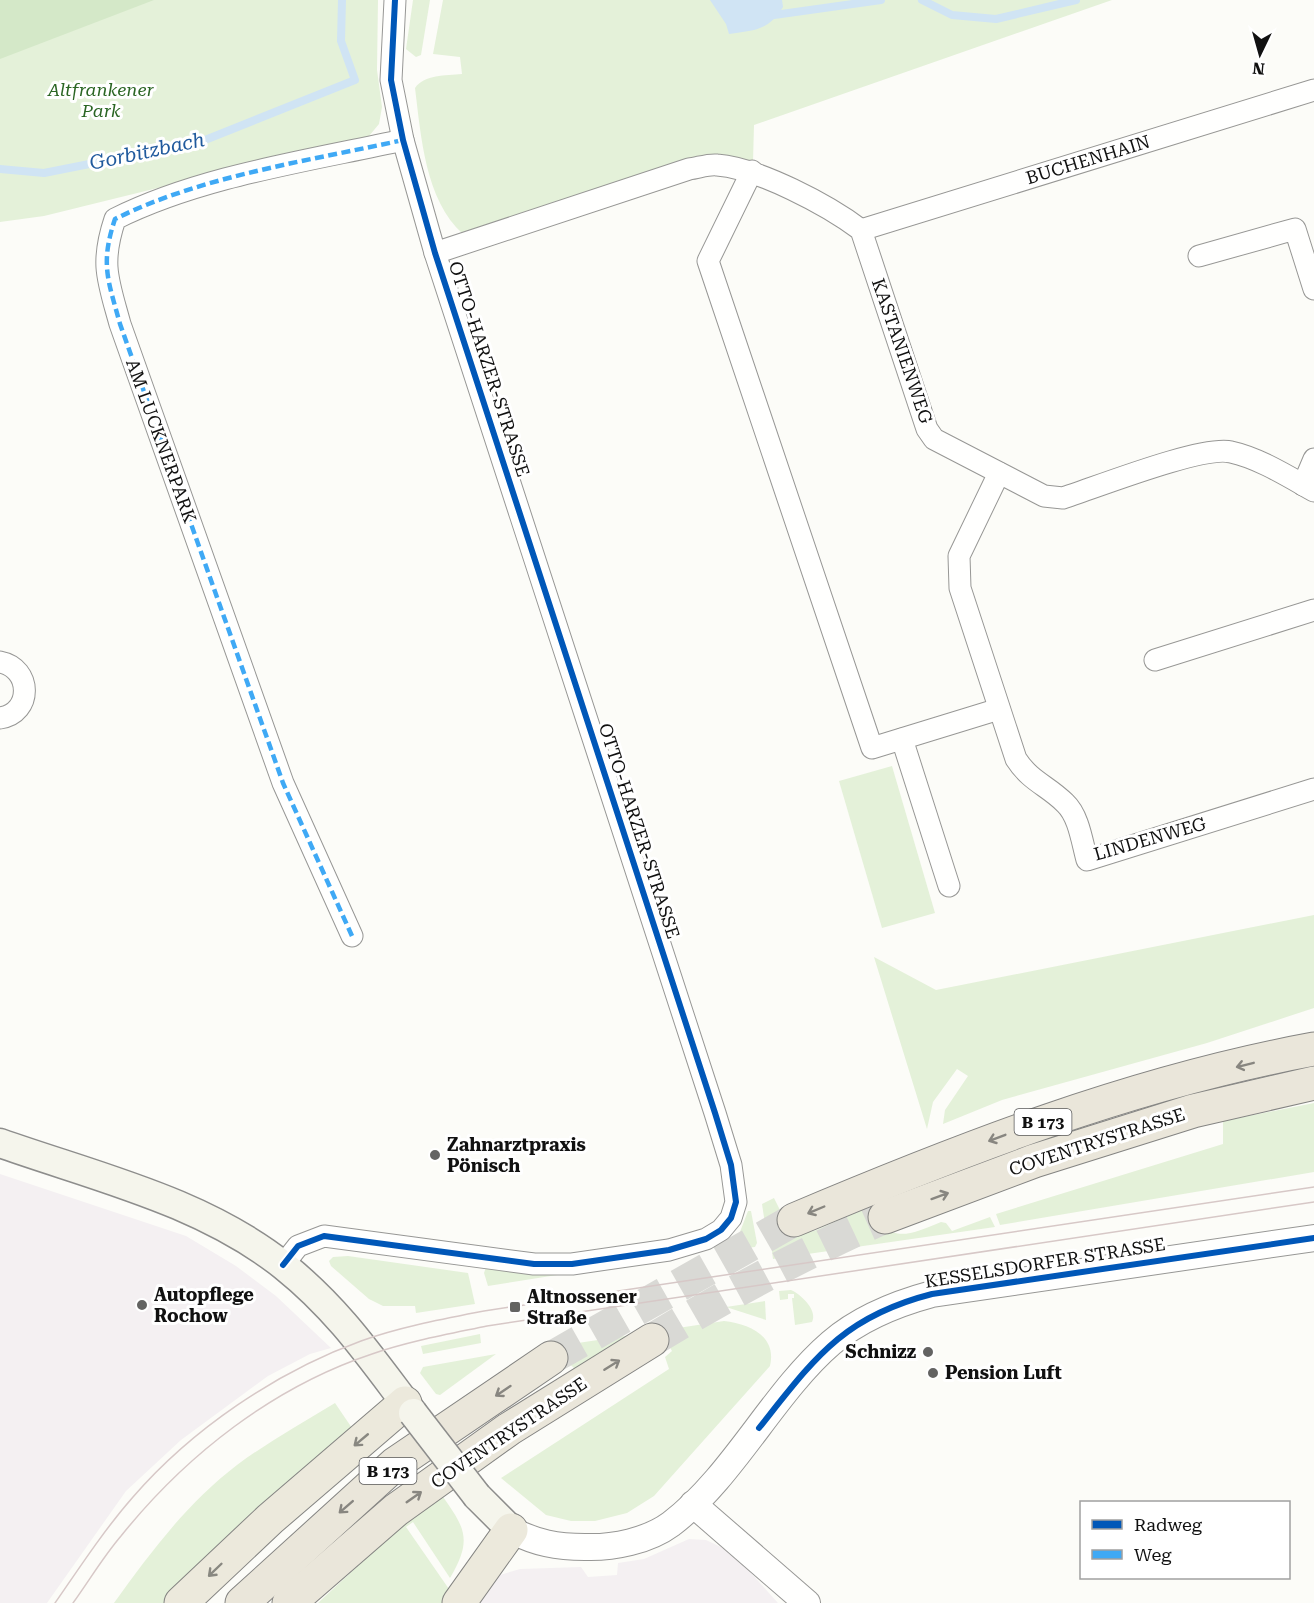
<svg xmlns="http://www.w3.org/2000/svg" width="1314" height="1603" viewBox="0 0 1314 1603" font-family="'Roboto Serif',serif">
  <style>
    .industrial { fill: #f4f0f2 }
    .green { fill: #e4f1d9 }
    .forest { fill: #d4e8c8 }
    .water { fill: #d0e4f4 }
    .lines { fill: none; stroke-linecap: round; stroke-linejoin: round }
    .stream { stroke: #d0e4f4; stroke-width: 8 }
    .trunk-tunnel { stroke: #d9d9d5; stroke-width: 33; stroke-dasharray: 33 16; stroke-linecap: butt }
    .minor-casing { stroke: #979795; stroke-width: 23 }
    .tertiary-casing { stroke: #979795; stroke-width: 28 }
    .secondary-casing { stroke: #8d8d8c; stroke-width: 31 }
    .primary-casing { stroke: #848482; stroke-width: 35 }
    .trunk-casing { stroke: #848482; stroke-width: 35 }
    .minor { stroke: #fffffe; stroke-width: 21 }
    .tertiary { stroke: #fffffe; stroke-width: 26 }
    .secondary { stroke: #f5f5ec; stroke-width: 28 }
    .primary { stroke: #ece9dc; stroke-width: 33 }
    .trunk { stroke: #eae6da; stroke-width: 33 }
    .tram { stroke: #d7c8c7; stroke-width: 1.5 }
    .secondary-bridge-casing { stroke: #8d8d8c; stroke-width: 31; stroke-linecap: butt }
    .secondary-bridge { stroke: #f5f5ec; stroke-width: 28 }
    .quiet { stroke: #3fa9f5; stroke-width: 4.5; stroke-dasharray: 9 4.5; stroke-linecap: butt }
    .cycleway-casing { stroke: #fff; stroke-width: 10 }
    .cycleway { stroke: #0057b8; stroke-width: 6 }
    .oneway { stroke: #888680 }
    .oneway2 { stroke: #898881 }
    .poi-dot { fill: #636362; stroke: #fff; stroke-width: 2 }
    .labels { text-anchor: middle; stroke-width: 6; stroke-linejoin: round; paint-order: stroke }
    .shield { fill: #fff; stroke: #585858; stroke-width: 1.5 }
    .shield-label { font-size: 16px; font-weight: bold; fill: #111 }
    .park-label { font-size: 18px; font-style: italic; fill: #2b6624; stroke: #fff }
    .street-label { font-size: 18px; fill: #111; stroke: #fff }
    .poi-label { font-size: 18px; font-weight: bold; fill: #111; stroke: #fff; text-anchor: start }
    .water-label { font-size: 20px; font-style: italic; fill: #205a9d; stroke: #fff }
  </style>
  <rect width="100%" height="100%" fill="#fcfcf8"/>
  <g class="industrial">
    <polygon points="0,1174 186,1236 236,1266 276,1296 331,1348 310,1354 268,1376 181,1440 126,1491 47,1603 0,1603"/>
    <polygon points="689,1539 706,1540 725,1549 743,1564 778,1603 474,1603 486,1587 500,1575 520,1569 581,1567 588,1577 617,1575 618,1563 644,1559"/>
  </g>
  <g class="green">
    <polygon points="0,0 378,0 377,70 382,107 379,124 369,136 44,216 0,222"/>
    <polygon points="413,0 430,0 421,55 416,57 406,49"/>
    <path d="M443 0H1112L754 125 753 162 463 234C425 200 421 136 415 88 425 74 445 76 462 74L460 57 433 54Z"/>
    <polygon points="892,766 935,913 882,928 839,781"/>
    <polygon points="1314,915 1314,1008 1207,1043 1002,1100 943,1124 945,1110 968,1076 957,1069 933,1102 927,1129 874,957 936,990"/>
    <polygon points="1314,1103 1314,1172 1000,1225 996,1214 1223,1144 1223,1121"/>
    <path d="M774 1198 787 1224 806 1232 814 1231 867 1208C891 1243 905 1237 941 1222L946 1223 952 1231 990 1217 995 1227 773 1259 771 1244H768L762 1204Z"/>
    <polygon points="748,1211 751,1211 757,1243 755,1247 717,1251 738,1237"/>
    <polygon points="348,1256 468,1273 475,1304 416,1313 415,1306 383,1306 369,1299 331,1266 329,1261 333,1257"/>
    <polygon points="486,1267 557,1275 488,1286 484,1273"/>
    <path d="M791 1290C802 1295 818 1311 812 1322L795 1325 792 1298H794V1294H788V1299L780 1300 779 1291Z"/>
    <polygon points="765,1301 766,1320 726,1307"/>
    <path d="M724 1321C750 1324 777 1336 770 1366L654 1496 627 1513 595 1521H571L546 1515 501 1478 669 1369 665 1357 672 1351 668 1344 645 1333Z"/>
    <polygon points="480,1334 481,1343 423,1354 421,1346"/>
    <polygon points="631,1335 575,1369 560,1355 538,1349"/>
    <polygon points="496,1354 440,1395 436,1394 420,1373 423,1367"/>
    <path d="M335 1403 354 1431 166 1603H114C150 1553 187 1503 237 1465 268 1442 302 1423 335 1403Z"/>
    <path d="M441 1494C465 1528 473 1539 450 1578L413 1522 406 1527 451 1592 443 1603H318L404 1523Z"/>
  </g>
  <polygon class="forest" points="0,0 154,0 0,59"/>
  <path class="water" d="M710 0H782L783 7C768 31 755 30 729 34L726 24Z"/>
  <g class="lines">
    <g class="stream">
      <polyline points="922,0 952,15 996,19 1076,0"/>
      <polyline points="767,16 881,0"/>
      <polyline points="0,169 44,173 200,142 355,80 341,41 342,0"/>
    </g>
    <g class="trunk-tunnel">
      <path d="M652 1340C728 1294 804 1253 885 1217"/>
      <polyline points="551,1358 794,1220"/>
    </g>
    <g class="minor-casing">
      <g id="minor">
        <polyline points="752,171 708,261 872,748 999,709"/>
        <polyline points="861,230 1314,90"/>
        <path d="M435 253 689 169C698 168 708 164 717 165 758 168 828 205 861 230L927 429 934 439 1044 496 1063 498C1097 487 1203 445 1231 452 1259 458 1289 477 1314 491"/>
        <polyline points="1199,256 1295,229 1314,289"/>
        <path d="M999 473 959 556 960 588 1016 759C1031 782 1047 785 1065 803 1079 816 1082 842 1087 860L1314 789"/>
        <polyline points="1303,485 1314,459"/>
        <polyline points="1155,660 1314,610"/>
        <path d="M0 662C32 668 33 713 0 718"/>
        <polyline points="902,739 949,886"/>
        <path d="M352 936 283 783 120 324C108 280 100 264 115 219 201 176 308 161 403 140"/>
        <polyline points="283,1265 298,1246 324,1236 534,1264 572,1264 669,1250 706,1239 721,1230 731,1218 736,1202 731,1165 715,1113 435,253 403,140 391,80 395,0"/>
      </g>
    </g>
    <g class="tertiary-casing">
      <g id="tertiary">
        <polyline points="693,1504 807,1603"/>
        <path d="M511 1530C536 1543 557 1547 585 1547 613 1548 648 1541 671 1524 733 1477 773 1393 831 1343 860 1318 895 1304 932 1294L1314 1238"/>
      </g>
    </g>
    <g class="secondary-casing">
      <g id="secondary">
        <path d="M0 1143C96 1177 202 1201 284 1266 339 1310 371 1358 413 1413"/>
        <polyline points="477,1496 511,1530"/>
      </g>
    </g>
    <g class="primary-casing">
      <g id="primary">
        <polyline points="181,1603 270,1519 405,1403"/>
        <polyline points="459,1603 511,1530"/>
      </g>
    </g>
    <g class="trunk-casing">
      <g id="trunk">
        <polyline points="885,1217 1034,1161 1193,1111 1314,1083"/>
        <path d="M794 1220C962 1149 1134 1082 1314 1049"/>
        <polyline points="242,1603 395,1464 551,1358"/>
        <polyline points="289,1603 396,1510 509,1429 652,1340"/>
      </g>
    </g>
    <use href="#minor" class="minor"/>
    <use href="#tertiary" class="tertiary"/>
    <use href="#secondary" class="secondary"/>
    <use href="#primary" class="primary"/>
    <use href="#trunk" class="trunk"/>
    <g class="tram">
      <path d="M55 1603C80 1567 104 1530 133 1497 192 1429 276 1372 361 1341 400 1327 443 1319 484 1311L1314 1187"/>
      <path d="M73 1603C89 1581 103 1557 121 1536 186 1455 273 1387 372 1354 410 1341 449 1334 487 1326L1314 1202"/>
    </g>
    <g class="secondary-bridge-casing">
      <polyline id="secondary-bridge" points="413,1413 477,1496"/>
    </g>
    <use href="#secondary-bridge" class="secondary-bridge"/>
    <path class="quiet" d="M352 936 283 783 120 324C108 280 100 264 115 219 201 176 308 161 403 140"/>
    <g class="cycleway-casing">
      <g id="cycleway">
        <polyline points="283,1265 298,1246 324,1236 534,1264 572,1264 669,1250 706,1239 721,1230 731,1218 736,1202 731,1165 715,1113 435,253 403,140 391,80 395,0"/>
        <path d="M759 1428C814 1359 842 1317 932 1294L1314 1238"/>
      </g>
    </g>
    <use href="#cycleway" class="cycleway"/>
  </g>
  <defs><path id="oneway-shaft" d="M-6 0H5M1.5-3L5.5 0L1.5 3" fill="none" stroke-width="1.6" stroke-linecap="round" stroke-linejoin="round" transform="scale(1.5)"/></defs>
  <g class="oneway">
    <use href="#oneway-shaft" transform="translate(1245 1065) rotate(166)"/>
    <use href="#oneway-shaft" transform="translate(997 1138) rotate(159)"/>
    <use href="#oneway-shaft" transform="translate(940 1196) rotate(-20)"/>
    <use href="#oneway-shaft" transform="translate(816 1210) rotate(157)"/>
    <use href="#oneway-shaft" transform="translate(612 1365) rotate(-32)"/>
    <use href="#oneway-shaft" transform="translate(503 1391) rotate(146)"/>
    <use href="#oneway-shaft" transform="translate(414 1497) rotate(-35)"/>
    <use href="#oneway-shaft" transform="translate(346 1507) rotate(139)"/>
  </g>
  <g class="oneway2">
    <use href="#oneway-shaft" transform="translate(361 1440) rotate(140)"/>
    <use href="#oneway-shaft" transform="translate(215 1570) rotate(136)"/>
  </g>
  <g class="poi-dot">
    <circle cx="435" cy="1155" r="6"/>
    <circle cx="142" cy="1305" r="6"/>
    <rect x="509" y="1301" width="12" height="12" rx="3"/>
    <circle cx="928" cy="1352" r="6"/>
    <circle cx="933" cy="1373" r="6"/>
  </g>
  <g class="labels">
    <g class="shield">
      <rect x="1014.5" y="1109" width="57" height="26" rx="4.5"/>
      <rect x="359.5" y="1458" width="57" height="26" rx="4.5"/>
    </g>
    <g class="shield-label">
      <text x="1043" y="1128">B 173</text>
      <text x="388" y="1477">B 173</text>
    </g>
    <g class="park-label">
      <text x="101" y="96">Altfrankener<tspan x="101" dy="21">Park</tspan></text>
    </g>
    <g class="street-label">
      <text transform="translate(1088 160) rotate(-17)" y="6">BUCHENHAIN</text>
      <text transform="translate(902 351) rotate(71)" y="6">KASTANIENWEG</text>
      <text transform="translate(489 369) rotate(72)" y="6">OTTO-HARZER-STRASSE</text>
      <text transform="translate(161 441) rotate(70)" y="6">AM LUCKNERPARK</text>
      <text transform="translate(639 831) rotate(72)" y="6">OTTO-HARZER-STRASSE</text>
      <text transform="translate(1150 839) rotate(-16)" y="6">LINDENWEG</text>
      <text transform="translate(1097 1142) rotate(-18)" y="6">COVENTRYSTRASSE</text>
      <text transform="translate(1045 1263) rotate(-9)" y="6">KESSELSDORFER STRASSE</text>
      <text transform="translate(509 1433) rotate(-34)" y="6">COVENTRYSTRASSE</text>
    </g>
    <g class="poi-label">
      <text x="447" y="1151">Zahnarztpraxis<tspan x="447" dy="21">Pönisch</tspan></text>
      <text x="154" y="1301">Autopflege<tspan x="154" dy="21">Rochow</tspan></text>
      <text x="527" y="1303">Altnossener<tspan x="527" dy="21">Straße</tspan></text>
      <text x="916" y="1358" text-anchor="end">Schnizz</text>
      <text x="945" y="1379">Pension Luft</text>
    </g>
    <g class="water-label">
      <text transform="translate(147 151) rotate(-12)" y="7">Gorbitzbach</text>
    </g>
  </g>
  <rect x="1080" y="1501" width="210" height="78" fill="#ffffff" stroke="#a0a0a0" stroke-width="1.5"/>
  <rect x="1092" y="1520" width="30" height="9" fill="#0057b8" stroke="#a0a0a0" stroke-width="1.5"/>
  <text x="1134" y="1531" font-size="18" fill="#111111">Radweg</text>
  <rect x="1092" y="1550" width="30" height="9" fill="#3fa9f5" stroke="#a0a0a0" stroke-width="1.5"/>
  <text x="1134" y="1561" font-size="18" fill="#111111">Weg</text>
  <g transform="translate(1260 54) rotate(185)" stroke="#ffffff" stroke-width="4.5" paint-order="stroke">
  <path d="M0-4.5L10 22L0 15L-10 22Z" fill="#111111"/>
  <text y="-9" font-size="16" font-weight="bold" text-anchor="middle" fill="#111111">N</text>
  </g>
</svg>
